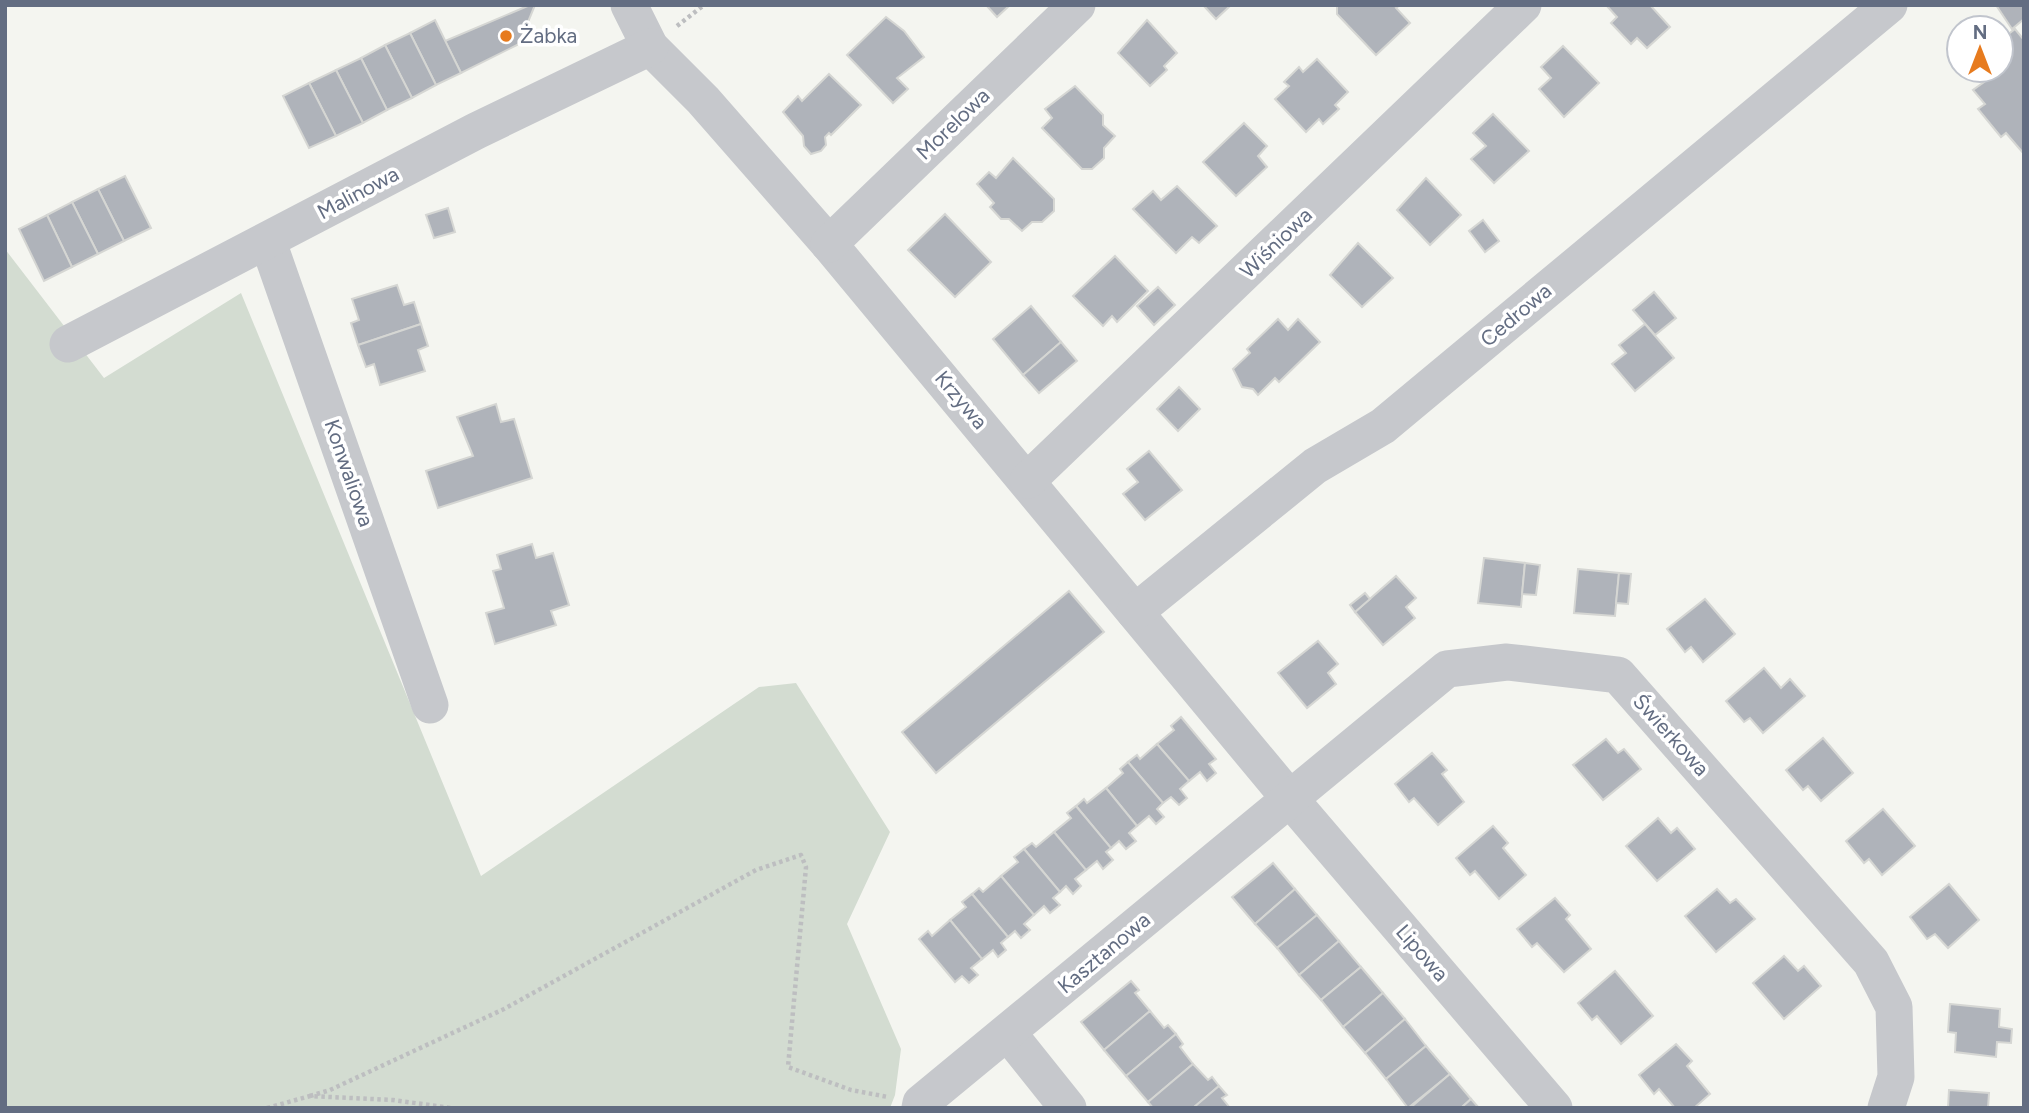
<svg xmlns="http://www.w3.org/2000/svg" width="2029" height="1113" viewBox="0 0 2029 1113" font-family="Figtree,sans-serif">
  <style>
    .green { fill: #d3dcd1 }
    .building { fill: #afb3ba; stroke: #d5d6d3; stroke-width: 2 }
    .lines { fill: none; stroke-linecap: round; stroke-linejoin: round }
    .path { stroke: #bdbec0; stroke-width: 4.5; stroke-dasharray: 3.5 3.5; stroke-linecap: butt }
    .minor { stroke: #c6c8cc; stroke-width: 37 }
    .poi-dot { fill: #e77b1e; stroke: #fff; stroke-width: 2.5 }
    .labels { text-anchor: middle; stroke-width: 7; stroke-linejoin: round; paint-order: stroke }
    .poi-label { font-size: 21px; fill: #636d82; stroke: #fff; text-anchor: start }
    .street-label { font-size: 21px; fill: #636d82; stroke: #fff }
  </style>
  <rect width="100%" height="100%" fill="#f4f5f0"/>
  <polygon class="green" points="5,249 104,378 241,293 481,876 759,687 796,683 890,832 847,924 901,1049 895,1095 890,1108 5,1108"/>
  <g class="building">
    <polygon points="530,5 535,5 519,44 461,73 445,41"/>
    <polygon points="986,5 1010,5 997,17"/>
    <polygon points="1203,5 1231,5 1216,19"/>
    <polygon points="1337,5 1400,5 1396,8 1410,23 1376,55 1337,14"/>
    <polygon points="1606,5 1650,5 1670,27 1647,48 1637,38 1631,44 1611,23 1617,17"/>
    <polygon points="1996,5 2024,5 2024,19 2012,29"/>
    <polygon points="886,17 904,31 924,57 897,78 908,89 893,103 847,55"/>
    <polygon points="435,20 461,73 436,85 410,33"/>
    <polygon points="1147,20 1177,53 1164,66 1167,70 1150,86 1118,53"/>
    <polygon points="2015,29 2024,40 2024,154 2006,133 2001,137 1978,109 1985,104 1973,90 2001,70 2001,40"/>
    <polygon points="410,33 436,85 412,98 385,45"/>
    <polygon points="385,45 412,98 387,110 361,58"/>
    <polygon points="1563,46 1599,83 1564,117 1539,89 1551,78 1541,67"/>
    <polygon points="361,58 387,110 363,123 336,70"/>
    <polygon points="1317,59 1348,92 1335,105 1339,109 1323,124 1319,119 1306,132 1275,99 1289,86 1284,82 1299,67 1303,72"/>
    <polygon points="336,70 363,123 336,136 309,83"/>
    <polygon points="829,74 861,105 831,135 829,133 825,137 826,145 821,151 811,154 804,146 803,136 783,112 798,96 802,101"/>
    <polygon points="309,83 336,136 309,148 283,96"/>
    <polygon points="1075,86 1103,115 1103,125 1115,136 1104,148 1104,158 1092,169 1082,169 1042,128 1052,118 1045,109"/>
    <polygon points="1493,114 1529,151 1494,183 1471,159 1486,146 1473,133"/>
    <polygon points="1244,123 1267,146 1258,156 1267,167 1236,196 1203,162"/>
    <polygon points="1013,158 1054,199 1054,211 1042,222 1032,222 1022,231 1009,219 1001,219 990,207 994,203 977,184 989,172 996,178"/>
    <polygon points="125,176 151,228 124,241 98,189"/>
    <polygon points="1426,178 1461,215 1430,245 1397,210"/>
    <polygon points="1177,186 1217,226 1199,243 1192,237 1176,253 1133,209 1153,191 1161,200"/>
    <polygon points="98,189 124,241 98,254 72,202"/>
    <polygon points="72,202 98,254 72,267 47,215"/>
    <polygon points="448,208 455,232 434,238 426,215"/>
    <polygon points="945,214 991,262 955,297 908,250"/>
    <polygon points="47,215 72,267 44,281 19,229"/>
    <polygon points="1483,220 1499,241 1485,252 1469,231"/>
    <polygon points="1358,243 1393,278 1362,307 1330,275"/>
    <polygon points="1115,256 1148,291 1117,322 1112,316 1103,326 1073,296"/>
    <polygon points="397,285 404,305 414,302 421,324 358,345 351,323 359,320 352,299"/>
    <polygon points="1158,287 1175,305 1154,325 1137,306"/>
    <polygon points="1654,292 1676,318 1655,335 1633,310"/>
    <polygon points="1031,306 1061,342 1023,375 993,339"/>
    <polygon points="1278,319 1288,330 1298,319 1320,342 1279,382 1275,378 1258,395 1253,389 1242,387 1233,369 1250,353 1247,349"/>
    <polygon points="421,324 428,346 418,350 425,371 380,385 374,364 366,367 358,345"/>
    <polygon points="1645,324 1674,358 1635,391 1612,364 1626,353 1619,345"/>
    <polygon points="1061,342 1077,361 1039,393 1023,375"/>
    <polygon points="1179,387 1200,409 1178,431 1157,409"/>
    <polygon points="496,404 501,422 514,419 532,478 438,508 426,471 473,456 457,417"/>
    <polygon points="1149,451 1182,490 1145,520 1123,494 1138,482 1127,469"/>
    <polygon points="532,544 536,558 553,553 569,605 551,611 556,625 495,644 486,613 504,608 493,571 501,569 497,555"/>
    <polygon points="1484,558 1525,563 1521,607 1478,603"/>
    <polygon points="1525,563 1540,565 1536,595 1522,594"/>
    <polygon points="1578,569 1619,573 1615,616 1574,613"/>
    <polygon points="1619,573 1631,574 1628,604 1616,603"/>
    <polygon points="1396,576 1416,598 1406,607 1415,618 1383,645 1355,612"/>
    <polygon points="1069,591 1104,632 936,773 902,732"/>
    <polygon points="1365,593 1370,599 1355,612 1350,605"/>
    <polygon points="1705,599 1735,634 1703,662 1691,647 1685,652 1667,629"/>
    <polygon points="1318,641 1338,664 1328,673 1336,684 1307,708 1278,673"/>
    <polygon points="1764,668 1781,688 1790,679 1805,696 1763,733 1750,718 1744,722 1726,701"/>
    <polygon points="1181,717 1216,759 1209,764 1216,773 1207,781 1200,772 1189,781 1157,744 1174,730 1171,726"/>
    <polygon points="1823,738 1853,773 1821,801 1808,786 1803,790 1786,770"/>
    <polygon points="1606,739 1618,753 1624,749 1641,769 1603,800 1573,765"/>
    <polygon points="1157,744 1189,781 1180,789 1187,798 1179,805 1171,797 1163,803 1128,762 1137,755 1140,759"/>
    <polygon points="1432,753 1447,770 1442,774 1464,802 1438,825 1414,798 1409,802 1395,784"/>
    <polygon points="1128,762 1163,803 1157,809 1164,817 1156,824 1149,816 1137,826 1106,788 1123,773 1120,769"/>
    <polygon points="1106,788 1137,826 1129,833 1136,841 1126,849 1119,841 1111,848 1076,806 1084,799 1087,803"/>
    <polygon points="1076,806 1111,848 1106,852 1113,860 1103,869 1097,861 1086,870 1054,832 1071,818 1067,813"/>
    <polygon points="1883,809 1915,846 1882,875 1869,859 1864,863 1846,841"/>
    <polygon points="1658,818 1671,833 1677,828 1695,849 1657,881 1626,846"/>
    <polygon points="1493,826 1508,843 1503,848 1526,875 1499,899 1475,871 1470,875 1456,858"/>
    <polygon points="1054,832 1086,870 1075,879 1081,886 1073,894 1066,886 1060,892 1024,849 1032,843 1036,847"/>
    <polygon points="1024,849 1060,892 1053,898 1060,905 1050,913 1044,906 1034,915 1001,876 1018,862 1014,857"/>
    <polygon points="1273,863 1295,889 1255,924 1232,897"/>
    <polygon points="1001,876 1034,915 1024,924 1030,930 1021,938 1015,931 1008,937 972,894 979,888 983,892"/>
    <polygon points="1949,884 1979,920 1948,948 1935,934 1927,939 1910,917"/>
    <polygon points="1295,889 1317,915 1277,948 1255,924"/>
    <polygon points="1717,889 1730,903 1736,899 1755,919 1716,952 1685,916"/>
    <polygon points="972,894 1008,937 1001,943 1006,950 998,957 993,950 982,959 950,920 966,907 962,902"/>
    <polygon points="1555,898 1570,915 1566,919 1591,949 1564,972 1537,943 1532,947 1517,929"/>
    <polygon points="1317,915 1339,941 1299,975 1277,948"/>
    <polygon points="950,920 982,959 971,968 978,975 969,983 962,976 955,982 919,939 928,931 932,936"/>
    <polygon points="1339,941 1361,967 1321,1000 1299,975"/>
    <polygon points="1784,956 1798,971 1804,966 1821,986 1784,1019 1753,983"/>
    <polygon points="1361,967 1383,993 1343,1027 1321,1000"/>
    <polygon points="1615,971 1653,1016 1621,1044 1597,1016 1592,1020 1578,1003"/>
    <polygon points="1131,981 1139,990 1135,993 1150,1011 1104,1050 1081,1022"/>
    <polygon points="1383,993 1405,1019 1365,1053 1343,1027"/>
    <polygon points="1950,1004 2000,1009 1999,1027 2012,1029 2011,1043 1997,1042 1996,1057 1955,1052 1956,1033 1948,1032"/>
    <polygon points="1150,1011 1164,1028 1168,1025 1176,1034 1126,1076 1104,1050"/>
    <polygon points="1405,1019 1426,1046 1386,1079 1365,1053"/>
    <polygon points="1176,1034 1183,1044 1180,1047 1193,1064 1148,1102 1126,1076"/>
    <polygon points="1676,1044 1692,1061 1687,1066 1710,1094 1694,1108 1675,1108 1659,1089 1654,1094 1639,1075"/>
    <polygon points="1426,1046 1450,1074 1408,1108 1386,1079"/>
    <polygon points="1193,1064 1208,1080 1212,1077 1219,1086 1193,1108 1153,1108 1148,1102"/>
    <polygon points="1450,1074 1471,1099 1461,1108 1410,1108"/>
    <polygon points="1219,1086 1227,1095 1222,1098 1230,1108 1193,1108"/>
    <polygon points="1949,1090 1989,1093 1988,1108 1948,1108"/>
    <polygon points="1471,1099 1479,1108 1461,1108"/>
  </g>
  <g class="lines">
    <g class="path">
      <polyline points="677,26 704,5"/>
      <polyline points="310,1096 330,1090 504,1009 756,870 801,855 806,867 788,1067 851,1090 888,1097"/>
      <polyline points="267,1108 310,1096 393,1100 451,1108"/>
    </g>
    <g class="minor">
      <polyline points="629,5 650,47 703,100 829,244 1290,799 1554,1108"/>
      <polyline points="268,242 430,705"/>
      <polyline points="829,244 1077,5"/>
      <polyline points="68,344 476,131 650,47"/>
      <polyline points="1028,480 1523,5"/>
      <polyline points="1135,612 1315,466 1383,426 1889,5"/>
      <polyline points="1008,1033 1068,1108"/>
      <polyline points="920,1108 921,1103 1447,669 1507,662 1618,675 1871,962 1894,1007 1896,1077 1886,1108"/>
    </g>
  </g>
  <circle class="poi-dot" cx="506" cy="36" r="7"/>
  <g class="labels">
    <g class="poi-label">
      <text x="520" y="43">Żabka</text>
    </g>
    <g class="street-label">
      <text transform="translate(953 124) rotate(-44)" y="7">Morelowa</text>
      <text transform="translate(358 193) rotate(-28)" y="7">Malinowa</text>
      <text transform="translate(1276 243) rotate(-44)" y="7">Wiśniowa</text>
      <text transform="translate(1516 315) rotate(-40)" y="7">Cedrowa</text>
      <text transform="translate(961 400) rotate(50)" y="7">Krzywa</text>
      <text transform="translate(349 473) rotate(71)" y="7">Konwaliowa</text>
      <text transform="translate(1671 735) rotate(48)" y="7">Świerkowa</text>
      <text transform="translate(1104 953) rotate(-40)" y="7">Kasztanowa</text>
      <text transform="translate(1422 953) rotate(49)" y="7">Lipowa</text>
    </g>
  </g>
  <rect width="2029" height="1113" fill="none" stroke="#636d82" stroke-width="14"/>
  <g transform="translate(1980 49)"><circle r="33" fill="#ffffff" stroke="#c1c5cd" stroke-width="2"/>
  <path d="M0-5L12 26L0 18L-12 26Z" fill="#e77b1e"/>
  <text y="-10" font-size="19" font-weight="bold" text-anchor="middle" fill="#636d82">N</text>
  </g>
</svg>
